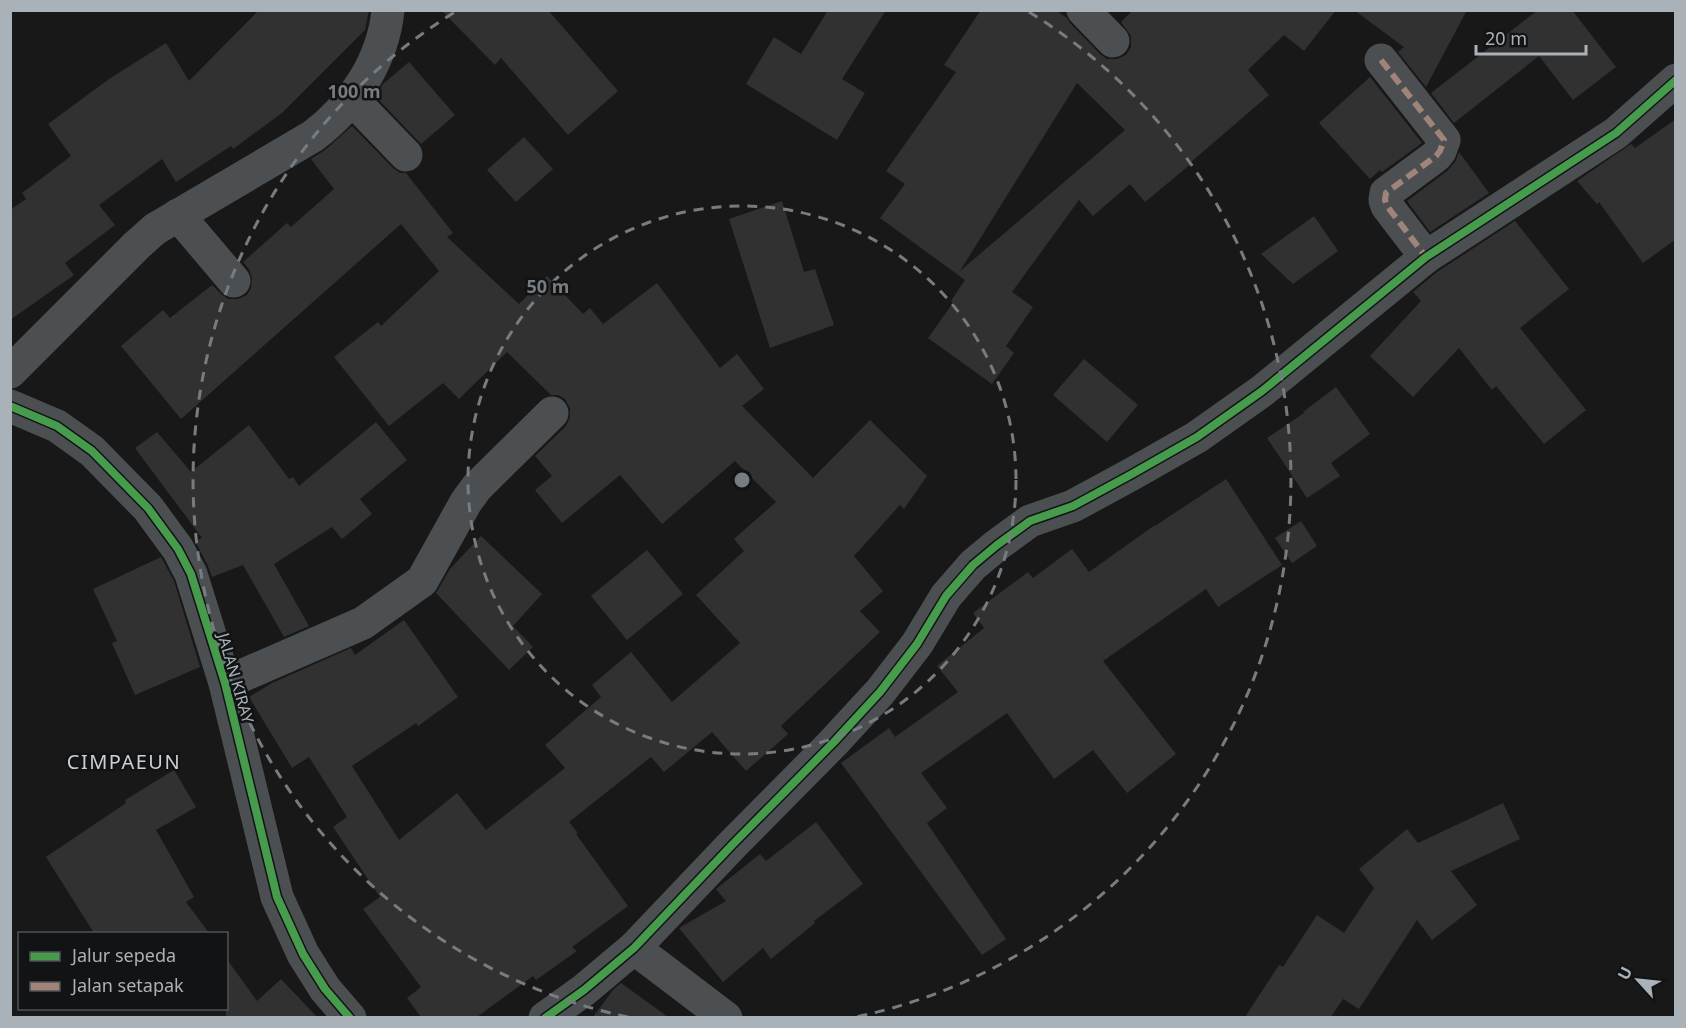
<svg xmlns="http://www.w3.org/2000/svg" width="1686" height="1028" viewBox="0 0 1686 1028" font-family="'Noto Sans',sans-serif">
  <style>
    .building { fill: #313132; fill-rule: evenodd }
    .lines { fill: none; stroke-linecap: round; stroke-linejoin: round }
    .street { stroke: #4c4f51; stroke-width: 33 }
    .quiet { stroke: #a18479; stroke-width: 6; stroke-dasharray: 12 6; stroke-linecap: butt }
    .cycleway-casing { stroke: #121314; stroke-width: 11 }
    .cycleway { stroke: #469c4c; stroke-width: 8 }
    .ring { fill: none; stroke: #777c81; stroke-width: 3; stroke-dasharray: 10 8 }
    .labels { text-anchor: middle; stroke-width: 5; stroke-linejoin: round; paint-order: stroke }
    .street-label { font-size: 16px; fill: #aab2b9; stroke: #121314 }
    .quarter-label { font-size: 20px; letter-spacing: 1.5px; fill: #cad0d5; stroke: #121314 }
    .centre { fill: #777c81; stroke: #121314; stroke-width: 3 }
    .ring-label { font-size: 18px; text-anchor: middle; font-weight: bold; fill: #777c81; stroke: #121314; stroke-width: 5; stroke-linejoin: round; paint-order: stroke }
  </style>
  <rect width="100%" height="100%" fill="#181818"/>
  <g class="building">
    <polygon points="259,10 369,10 365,30 282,113 233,149 231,146 176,182 162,159 99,205 115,225 65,263 74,275 10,320 10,210 26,199 22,193 71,156 48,124 109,79 166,43 189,81"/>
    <polygon points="441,10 548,10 618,91 568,135 501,58 495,65"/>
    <polygon points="828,10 886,10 842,79 865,93 837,140 746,84 774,37 801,54"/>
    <path d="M981 10H1055L1067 18 1070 23 1100 54 1107 59H1117L1126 55 1131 47V36L1121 22 1133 10H1336L1304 51 1284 35 1248 70 1269 95 1191 162 1192 163 1145 202 1130 184 1093 216 1079 200 1012 292 1033 307 1006 346 1014 353 992 384 928 338 953 303 951 301 965 280 880 218 905 184 886 171 956 72 944 65ZM1077 83 1125 130 960 271Z"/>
    <polygon points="1354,10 1467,10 1426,87 1398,52 1404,47"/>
    <polygon points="1538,10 1572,10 1616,67 1573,100 1539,56 1454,123 1431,93"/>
    <polygon points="409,62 455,115 421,144 376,97 383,84"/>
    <polygon points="1370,77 1422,143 1382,172 1380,170 1370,179 1319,123"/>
    <polygon points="1676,119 1676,239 1643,263 1599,202 1597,204 1577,181 1631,144 1635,148"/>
    <polygon points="352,126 393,168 400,173 406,173 453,233 447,237 519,304 547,276 583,314 590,308 603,324 657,283 720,368 737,354 764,389 742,406 813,478 870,420 927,476 904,509 900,505 854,556 883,591 860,611 880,632 781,726 788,734 746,771 712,732 664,772 651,757 569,822 578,833 576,834 628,906 572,947 577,951 536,980 533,976 477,1017 421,1017 407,998 421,987 363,909 380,897 333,827 347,817 309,757 292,768 249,697 272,683 351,648 355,655 404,620 458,697 418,726 416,723 352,766 399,840 457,793 486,830 565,768 545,745 601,697 592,685 631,652 672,702 740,643 696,595 744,551 734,539 776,502 735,461 662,524 620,475 562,523 535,490 552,476 535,456 566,426 570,417 570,408 565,399 558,395 551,395 507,352 459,399 443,383 389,426 334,357 378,322 381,326 439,271 401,224 181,419 121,346 163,310 170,318 212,285 220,293 228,299 238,299 247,295 251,288 252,278 249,269 243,262 287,223 291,227 334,189 311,159 325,150"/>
    <polygon points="524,137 553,169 516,202 487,170"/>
    <polygon points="1459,152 1489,193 1430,232 1407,201 1447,171 1455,162"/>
    <polygon points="782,201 804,272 815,269 834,325 770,348 729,219"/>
    <polygon points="1314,216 1338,251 1293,284 1261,254"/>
    <polygon points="1515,221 1569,289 1520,328 1586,410 1544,444 1496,386 1492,390 1459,348 1413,397 1370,356 1421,301 1413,292 1437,272"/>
    <polygon points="1084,359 1138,405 1107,442 1053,395"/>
    <polygon points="1336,387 1370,434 1331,463 1340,476 1307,498 1267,438 1304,413 1303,412"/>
    <polygon points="376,422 407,460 360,499 372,514 342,539 332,527 274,564 309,626 284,637 243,565 212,577 208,566 195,541 202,538 135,448 157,432 191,472 249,425 289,479 293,477 299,486"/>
    <polygon points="1226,479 1282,565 1218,607 1206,589 1103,661 1176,754 1127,793 1093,750 1054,779 1007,713 921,773 947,808 927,823 1006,939 982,955 841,763 889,728 895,737 958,692 937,666 984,628 973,613 1028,572 1033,578 1072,549 1089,572 1155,525 1155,526"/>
    <polygon points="1301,521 1317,546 1292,563 1275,538"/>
    <polygon points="481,536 542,594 513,626 533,647 509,670 436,593 450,569"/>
    <polygon points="647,550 683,594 627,640 591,596"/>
    <polygon points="161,557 174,581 200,667 135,695 112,643 117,641 93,589"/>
    <polygon points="174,770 196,807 156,830 194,897 186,902 209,933 94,933 46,857 126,803 125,800"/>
    <polygon points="1503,803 1520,839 1451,871 1477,905 1432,940 1417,920 1359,1009 1343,999 1331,1017 1245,1017 1279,965 1283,967 1317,915 1344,933 1374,888 1359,869 1407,829 1418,843"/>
    <polygon points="816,822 863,884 814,921 815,923 771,959 763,948 723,982 679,928 726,901 716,889 760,854 766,861"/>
    <polygon points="226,958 257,1001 281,979 317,1017 226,1017"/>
    <polygon points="621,983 668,1017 593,1017 613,990"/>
  </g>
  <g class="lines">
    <g class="street">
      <polyline points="1083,10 1113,41"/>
      <polyline points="1381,60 1444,140 1440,151 1436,156 1386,193 1385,200 1387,206 1426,257"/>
      <polyline points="351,98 406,155"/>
      <polyline points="178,215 234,281"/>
      <path d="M10 372 137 245 155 229 313 136C353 106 383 61 388 10"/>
      <polyline points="10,406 57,426 92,451 148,508 178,549 191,574 225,683 277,897 303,954 325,989 350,1018"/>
      <polyline points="225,683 363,623 422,581 466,502 477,487 552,413"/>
      <polyline points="634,948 726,1018"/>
      <polyline points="545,1018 584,990 634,948 733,844 833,743 880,692 917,644 946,596 973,565 997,545 1030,521 1073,506 1132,474 1197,437 1262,391 1426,257 1616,133 1676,80"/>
    </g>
    <polyline class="quiet" points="1381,60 1444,140 1440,151 1436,156 1386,193 1385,200 1387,206 1426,257"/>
    <g class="cycleway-casing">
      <g id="cycleway">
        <polyline points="10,406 57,426 92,451 148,508 178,549 191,574 225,683 277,897 303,954 325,989 350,1018"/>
        <polyline points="545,1018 584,990 634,948 733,844 833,743 880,692 917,644 946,596 973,565 997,545 1030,521 1073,506 1132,474 1197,437 1262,391 1426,257 1616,133 1676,80"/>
      </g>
    </g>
    <use href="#cycleway" class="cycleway"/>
  </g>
  <g class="ring">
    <circle cx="742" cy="480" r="274"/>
    <path d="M628 1017A549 549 0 0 1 455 12M1029 12A549 549 0 0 1 856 1017"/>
  </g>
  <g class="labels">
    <g class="street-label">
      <text transform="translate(236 678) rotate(74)" y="6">JALAN KIRAY</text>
    </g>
    <g class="quarter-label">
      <text x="124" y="769">CIMPAEUN</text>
    </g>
  </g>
  <circle cx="742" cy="480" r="9" class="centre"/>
  <g class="ring-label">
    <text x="354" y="98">100 m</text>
    <text x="548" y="293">50 m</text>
  </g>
  <rect width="1686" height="1028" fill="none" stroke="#aab2b9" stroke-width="24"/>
  <rect x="18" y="932" width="210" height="78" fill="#121314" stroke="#4f5356" stroke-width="1.5"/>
  <rect x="30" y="952" width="30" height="9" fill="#469c4c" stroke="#4f5356" stroke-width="1.5"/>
  <text x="72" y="962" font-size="18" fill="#aab2b9">Jalur sepeda</text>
  <rect x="30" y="982" width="30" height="9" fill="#a18479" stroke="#4f5356" stroke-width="1.5"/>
  <text x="72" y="992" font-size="18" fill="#aab2b9">Jalan setapak</text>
  <g transform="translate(1638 980) rotate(297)" stroke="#121314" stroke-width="4.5" paint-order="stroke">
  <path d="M0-4.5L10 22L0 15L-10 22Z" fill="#aab2b9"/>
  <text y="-9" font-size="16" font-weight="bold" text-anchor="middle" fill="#aab2b9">U</text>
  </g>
  <path d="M1476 45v9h110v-9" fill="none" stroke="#aab2b9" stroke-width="3"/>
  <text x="1485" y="45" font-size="18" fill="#aab2b9" stroke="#121314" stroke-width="4.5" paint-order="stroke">20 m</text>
</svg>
